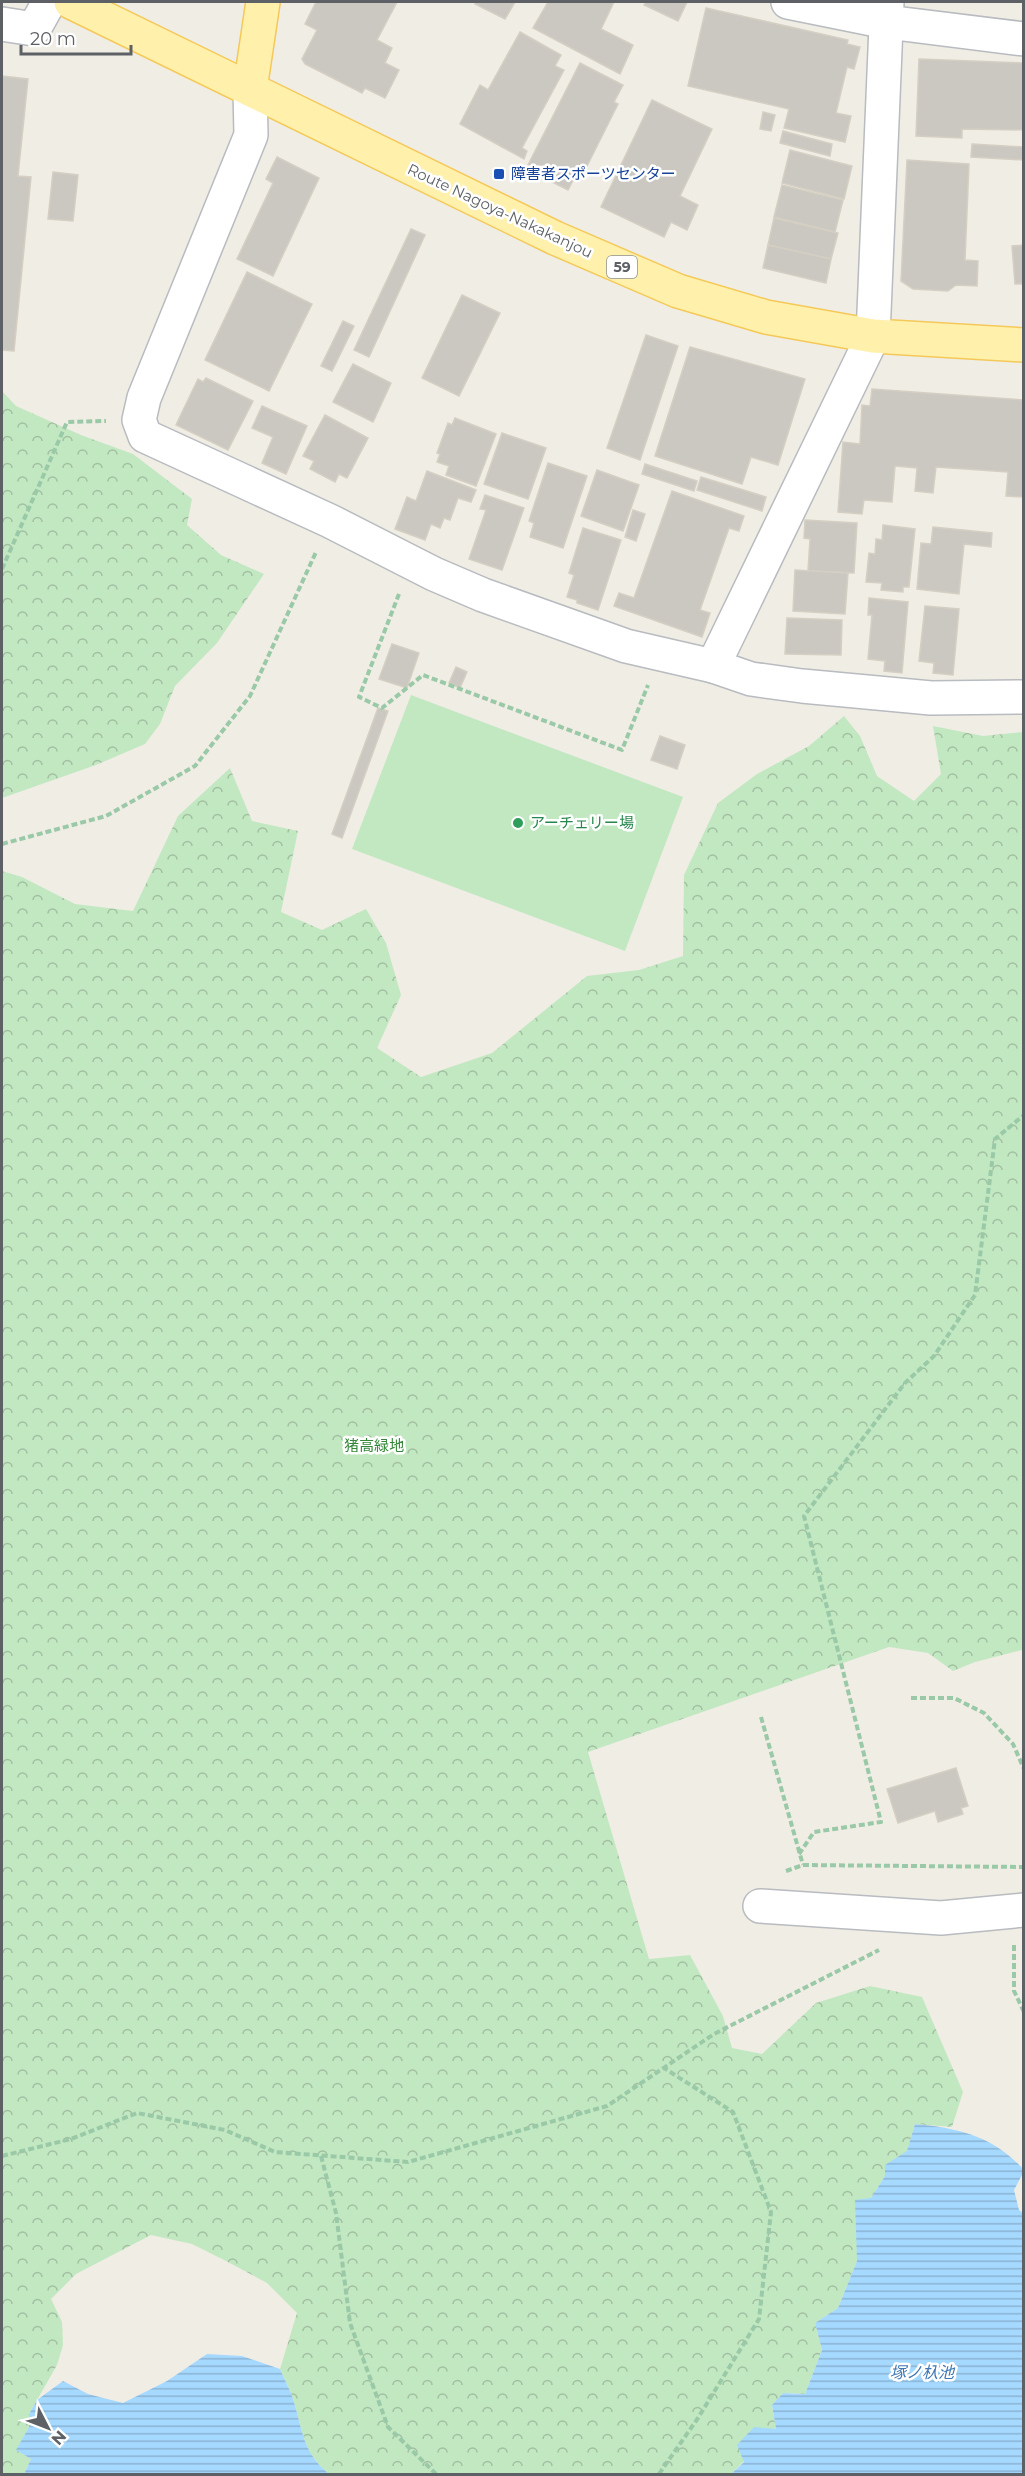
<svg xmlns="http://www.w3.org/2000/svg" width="1025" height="2476" viewBox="0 0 1025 2476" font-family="Montserrat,'Noto Sans JP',sans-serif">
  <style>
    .park { fill: url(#park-crowns) }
    .pitch { fill: #c2e8c1 }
    .water { fill: url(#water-rules) }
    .building { fill: #cbc8c2; stroke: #d5cfc3; stroke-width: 1.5 }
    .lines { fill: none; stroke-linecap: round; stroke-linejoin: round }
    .minor-casing { stroke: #b8bbbf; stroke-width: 36 }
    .major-casing { stroke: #f5c959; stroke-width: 36 }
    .path { stroke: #9ac9a7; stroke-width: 4; stroke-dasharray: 6 3; stroke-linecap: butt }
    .minor { stroke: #fff; stroke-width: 33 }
    .major { stroke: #fff1ab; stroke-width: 33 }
    .transit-dot { fill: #1a4fb4; stroke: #fff; stroke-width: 2 }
    .leisure-dot { fill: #2e9e5b; stroke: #fff; stroke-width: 2 }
    .labels { text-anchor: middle; stroke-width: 5; stroke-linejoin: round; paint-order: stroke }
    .shield { fill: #fff; stroke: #8e9094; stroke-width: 1.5 }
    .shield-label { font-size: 14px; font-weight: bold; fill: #5d6166 }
    .transit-label { font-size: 15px; fill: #164399; stroke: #fff; text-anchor: start }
    .street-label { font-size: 15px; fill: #5d6166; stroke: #fff }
    .leisure-label { font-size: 15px; fill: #27864d; stroke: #fff; text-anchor: start }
    .park-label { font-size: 15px; fill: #338737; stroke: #fff }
    .water-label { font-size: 16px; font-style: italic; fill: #4078b5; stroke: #fff }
  </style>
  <defs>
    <pattern id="park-crowns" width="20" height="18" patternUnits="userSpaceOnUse" patternTransform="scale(1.5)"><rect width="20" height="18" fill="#c2e8c1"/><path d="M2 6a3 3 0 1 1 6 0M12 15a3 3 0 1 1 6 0" fill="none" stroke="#a1bfa1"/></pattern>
    <pattern id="water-rules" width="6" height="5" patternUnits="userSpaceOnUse" patternTransform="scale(1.5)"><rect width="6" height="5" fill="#a6d9ff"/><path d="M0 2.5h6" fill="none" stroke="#8ab3d2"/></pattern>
  </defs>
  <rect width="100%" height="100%" fill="#f0ede5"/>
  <g class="park">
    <polygon points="2,391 16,406 81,435 133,454 192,499 187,525 221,555 264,574 217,643 175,686 160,724 145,744 96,765 2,798"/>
    <path d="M844 716 860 736 877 776 914 801 941 774 933 726 983 736 1023 732V1652L1022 1650 975 1662 953 1671 928 1653 889 1647 588 1752 649 1959 690 1955 723 2016 732 2048 762 2054 816 2003 870 1986 922 1997 963 2092 952 2127 915 2124 907 2152 886 2165 885 2176 871 2198 857 2237V2261L838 2308 815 2323 822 2350 805 2394 783 2393 772 2405 776 2429 731 2474H329C302 2452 303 2430 293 2399 290 2389 284 2379 280 2369L297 2313 267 2283 226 2261 192 2244 151 2235 76 2274 51 2299 62 2322 63 2345 57 2365 29 2414V2427L17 2450 31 2459 24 2474H2V871L22 877 75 904 133 911 178 816 230 768 252 821 298 831 281 912 322 930 366 909 386 943 401 995 377 1048 421 1077 492 1053 587 976 639 970 683 956 684 875 718 803 757 774 809 746Z"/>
  </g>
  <polygon class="pitch" points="411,695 683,797 625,951 352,849"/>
  <g class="water">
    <path d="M915 2124C958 2128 993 2136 1023 2169V2173L1014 2190 1019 2210 1024 2214 1023 2474H731L744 2462 737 2445 754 2427 776 2429 772 2405 783 2393 805 2394 822 2350 815 2323 838 2308 857 2261 855 2200 871 2198 885 2176V2165L907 2151Z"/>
    <path d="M207 2354 242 2356 280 2369C284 2379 290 2389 293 2399 303 2430 302 2452 329 2474H24L31 2459 16 2450 29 2427V2414L37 2400 63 2381 88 2394 123 2403 167 2381Z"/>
  </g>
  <g class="building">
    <polygon points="316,2 397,2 377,40 392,48 385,63 399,70 385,98 365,88 362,93 305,64 302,59 317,30 305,24"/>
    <polygon points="476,2 515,2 505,19 475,4"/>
    <polygon points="548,2 614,2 601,29 633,45 620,74 533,28"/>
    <polygon points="646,2 687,2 678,21 644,5"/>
    <polygon points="706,8 848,40 847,44 860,47 854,69 847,67 836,113 851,116 845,142 784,128 789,109 688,86"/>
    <polygon points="520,32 561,55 555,66 564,70 522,148 527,151 524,159 460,124 480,85 488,90"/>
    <polygon points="919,59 1024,63 1024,130 962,129 962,138 916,136"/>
    <polygon points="580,63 623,85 614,102 618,104 584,172 579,169 568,190 526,169"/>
    <polygon points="2,76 28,79 18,176 31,177 14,351 2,350"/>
    <polygon points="652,100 712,129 680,196 698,205 687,230 671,222 664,237 601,207"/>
    <polygon points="763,112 775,115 771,131 760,129"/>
    <polygon points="783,131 832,144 830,156 780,143"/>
    <polygon points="972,144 1024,147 1024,160 971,157"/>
    <polygon points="790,150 852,166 844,199 782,183"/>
    <polygon points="277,157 319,178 273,276 237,259 273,183 266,179"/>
    <polygon points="907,160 969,164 965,260 978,261 977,286 956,285 948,291 913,289 901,281"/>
    <polygon points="53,172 78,175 73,221 48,219"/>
    <polygon points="782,185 843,200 835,232 774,217"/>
    <polygon points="774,218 838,233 831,259 768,245"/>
    <polygon points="411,229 425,235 369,357 354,350"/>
    <polygon points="768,245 831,259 826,283 763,268"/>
    <polygon points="1024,245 1024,284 1015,284 1012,246"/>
    <polygon points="247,272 312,304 269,391 205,360"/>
    <polygon points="462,295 500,313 459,396 422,378"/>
    <polygon points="343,321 354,326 332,371 321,366"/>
    <polygon points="646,335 678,346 640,460 607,448"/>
    <polygon points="690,347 805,379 778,465 751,457 742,484 655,456"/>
    <polygon points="353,364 391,383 373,422 333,402"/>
    <polygon points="206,378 253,401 228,450 176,425 198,379 203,382"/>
    <polygon points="872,389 1024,400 1023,497 1006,496 1008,472 936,467 933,493 915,491 917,468 895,466 892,502 864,500 862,514 838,512 843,442 860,444 862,405 870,406"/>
    <polygon points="262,406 307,426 286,474 262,463 273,437 252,428"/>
    <polygon points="325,415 368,438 347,478 339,474 335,482 310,469 314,461 303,456"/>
    <polygon points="455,418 496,434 476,486 446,475 449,466 437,462 440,454 437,453 448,423 452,425"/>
    <polygon points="502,433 546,448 528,499 484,484"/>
    <polygon points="548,463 587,476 563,548 530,537 534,523 529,521"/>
    <polygon points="645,464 697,481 694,491 642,474"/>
    <polygon points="597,470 639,485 623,531 581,516"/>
    <polygon points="427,471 476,490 471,502 458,498 450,520 444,518 440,528 431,524 425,540 395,529 407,497 416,501"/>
    <polygon points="701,477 766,497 762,511 697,490"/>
    <polygon points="672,491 744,516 739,531 729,528 700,610 710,613 702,637 614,606 619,593 634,598"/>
    <polygon points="485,495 524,508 502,570 469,559 486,510 480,509"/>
    <polygon points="633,510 645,514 636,541 625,537"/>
    <polygon points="805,520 857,523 854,573 808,571 810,539 804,538"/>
    <polygon points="883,525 915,529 909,587 903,587 903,592 881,590 882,583 866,582 869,553 875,554 876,539 882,540"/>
    <polygon points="933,527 992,533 991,547 964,544 959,594 917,589 921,543 931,544"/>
    <polygon points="583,528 621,540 598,610 577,603 577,600 567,597 574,575 569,573"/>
    <polygon points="795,570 848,573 845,614 793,611"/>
    <polygon points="869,598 908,602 902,673 884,671 885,661 868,659 872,615 868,615"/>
    <polygon points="925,606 959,609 953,675 933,673 934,663 919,661"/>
    <polygon points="787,618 842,620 841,655 785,654"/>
    <polygon points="392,644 419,653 407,688 379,679"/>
    <polygon points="456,667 467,672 460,688 449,683"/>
    <polygon points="378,708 388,711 342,838 332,834"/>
    <polygon points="660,736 685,745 677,769 651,760"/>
    <polygon points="956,1768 968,1806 961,1808 963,1814 938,1822 935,1811 898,1823 887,1789"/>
  </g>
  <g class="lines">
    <g class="minor-casing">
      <g id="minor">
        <polyline points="788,2 887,22 1024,39"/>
        <polyline points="2,24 34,29 49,2"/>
        <polyline points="250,89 251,135 144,398 139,420 145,436 330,521 434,574 483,595 626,646 713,666 751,679 802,686 931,698 1024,697"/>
        <polyline points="713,666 873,336 887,2"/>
        <polyline points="760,1906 941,1918 1024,1910"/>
      </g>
    </g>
    <g class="major-casing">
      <g id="major">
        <polyline points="71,2 555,238 678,291 766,317 873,336 1024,345"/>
        <polyline points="250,89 263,2"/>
      </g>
    </g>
    <g class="path">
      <polyline points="2,569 67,422 106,421"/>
      <polyline points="399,594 359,697 382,708 423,675 622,750 648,685"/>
      <polyline points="2,844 106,816 195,766 250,696 316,552"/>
      <polyline points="911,1698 954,1698 984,1713 1013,1744 1024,1769"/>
      <polyline points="761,1717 803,1865"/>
      <polyline points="799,1854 814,1832 881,1822 804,1516 905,1383 934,1356 975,1295 995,1139 1024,1115"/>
      <polyline points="786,1871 803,1865 1024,1867"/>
      <polyline points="1014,1945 1014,1991 1024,2012"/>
      <polyline points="2,2156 71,2139 137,2113 225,2130 275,2152 408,2162 607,2106 714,2034 879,1950"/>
      <polyline points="321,2156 336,2213 350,2323 388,2427 436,2474"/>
      <polyline points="659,2474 698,2418 759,2319 771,2212 733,2112 664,2068"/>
    </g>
    <use href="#minor" class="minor"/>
    <use href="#major" class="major"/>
  </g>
  <rect class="transit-dot" x="493" y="168" width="12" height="12" rx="3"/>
  <circle class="leisure-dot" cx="518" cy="823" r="6"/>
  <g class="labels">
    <rect class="shield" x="607" y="256" width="30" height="22" rx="4.5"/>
    <g class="shield-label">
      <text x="622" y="272">59</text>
    </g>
    <g class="transit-label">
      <text x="511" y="179">障害者スポーツセンター</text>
    </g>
    <g class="street-label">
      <text transform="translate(500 211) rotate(25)" y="5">Route Nagoya-Nakakanjou</text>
    </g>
    <g class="leisure-label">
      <text x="530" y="828">アーチェリー場</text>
    </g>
    <g class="park-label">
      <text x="374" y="1451">猪高緑地</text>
    </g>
    <g class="water-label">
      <text x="922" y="2378">塚ノ杁池</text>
    </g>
  </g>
  <rect width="1025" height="2476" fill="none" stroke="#5d6166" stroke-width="6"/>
  <g transform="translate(48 2428) rotate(132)" stroke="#ffffff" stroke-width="4.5" paint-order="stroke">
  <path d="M0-4.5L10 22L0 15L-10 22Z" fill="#5d6166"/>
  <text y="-9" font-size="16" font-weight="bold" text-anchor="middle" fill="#5d6166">N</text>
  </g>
  <path d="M21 45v9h110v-9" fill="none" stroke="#5d6166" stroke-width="3"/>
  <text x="30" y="45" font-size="18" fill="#5d6166" stroke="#ffffff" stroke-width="4.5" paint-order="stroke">20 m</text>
</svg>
